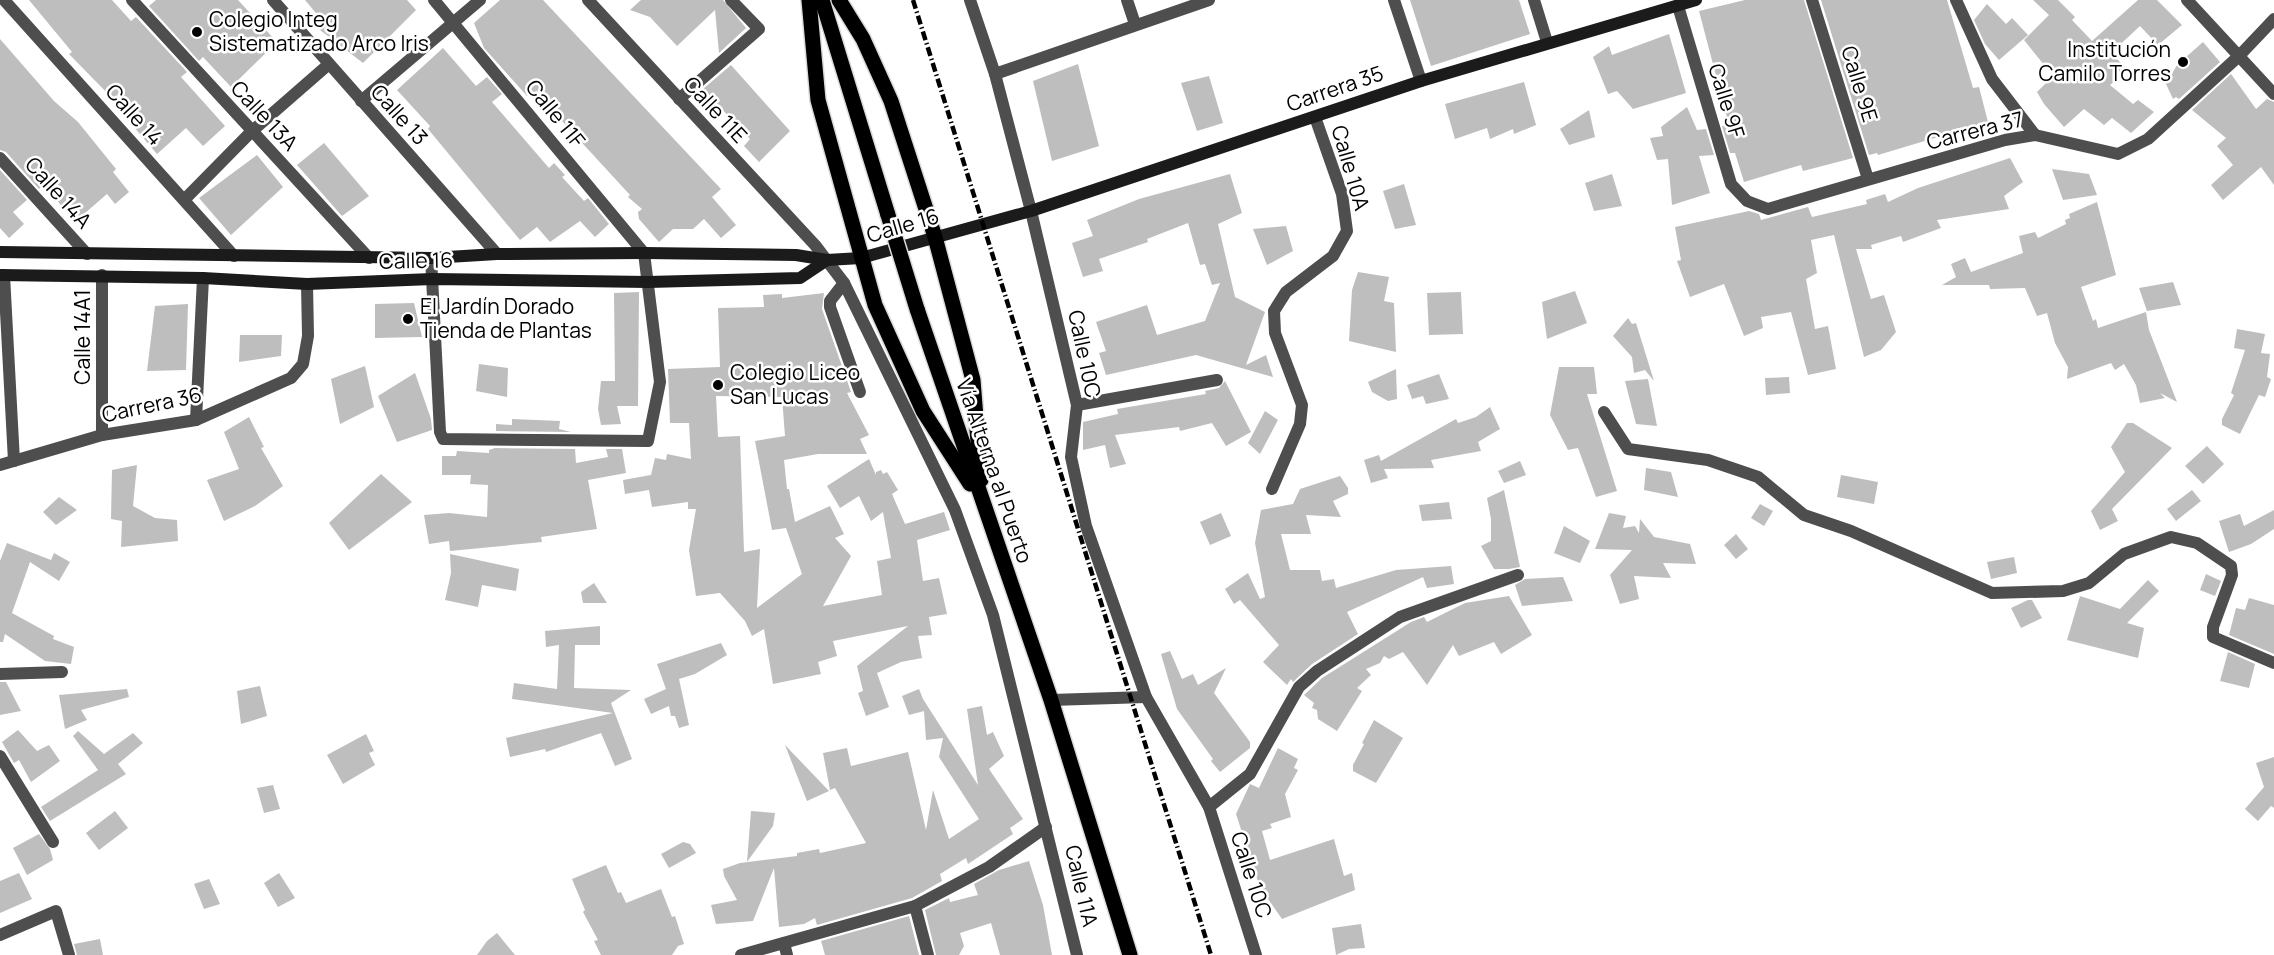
<svg xmlns="http://www.w3.org/2000/svg" width="2274" height="955" viewBox="0 0 2274 955" font-family="Manrope,sans-serif">
  <style>
    .building { fill: #bebebe; fill-rule: evenodd }
    .lines { fill: none; stroke-linecap: round; stroke-linejoin: round }
    .primary-casing { stroke: #dbdbdb; stroke-width: 18 }
    .street { stroke: #4e4e4e; stroke-width: 12 }
    .secondary { stroke: #1b1b1b; stroke-width: 12 }
    .primary { stroke: #000; stroke-width: 15 }
    .rail { stroke: #000; stroke-width: 4.5; stroke-dasharray: 9 3 1.5 3; stroke-linecap: butt }
    .primary-bridge-casing { stroke: #dbdbdb; stroke-width: 18; stroke-linecap: butt }
    .primary-bridge { stroke: #000; stroke-width: 15 }
    .poi-dot { fill: #000; stroke: #fff; stroke-width: 2 }
    .labels { text-anchor: middle; stroke-width: 5; stroke-linejoin: round; paint-order: stroke }
    .poi-label { font-size: 21px; fill: #000; stroke: #fff; text-anchor: start }
    .street-label { font-size: 21px; fill: #000; stroke: #fff }
  </style>
  <rect width="100%" height="100%" fill="#fff"/>
  <g class="building">
    <polygon points="29,0 112,0 131,21 136,17 187,72 181,77 225,126 203,146 186,128 157,154 110,99 112,98 69,54 72,52"/>
    <polygon points="156,0 238,0 277,42 231,87 203,57 199,61 149,6"/>
    <polygon points="305,0 407,0 416,10 363,63 320,30 326,25"/>
    <polygon points="500,0 543,0 721,189 712,197 736,225 721,238 704,219 693,229 673,229 659,242 639,219 638,212 642,209 628,197 630,195 550,108 545,113 529,94 527,96 484,48 474,23"/>
    <polygon points="641,0 723,0 746,28 719,53 715,10 677,46 650,17 630,10"/>
    <polygon points="1410,0 1519,0 1530,34 1431,66"/>
    <polygon points="1745,0 1804,0 1853,158 1803,171 1801,165 1744,182 1735,153 1730,153 1722,126 1729,125 1699,11"/>
    <polygon points="1821,0 1947,0 1973,88 1979,87 1988,122 1878,155 1877,153 1869,155"/>
    <polygon points="2033,0 2058,0 2075,17 2072,20 2092,41 2138,0 2157,0 2182,25 2158,45 2140,26 2111,53 2128,70 2110,85 2133,104 2138,100 2154,112 2131,133 2112,118 2104,125 2084,109 2064,127 2044,104 2037,92 2053,76 2024,40 2049,15"/>
    <polygon points="1987,4 2006,24 2012,18 2028,35 1999,60 1985,44 1974,20"/>
    <polygon points="1669,34 1686,93 1633,109 1617,91 1608,94 1593,57 1609,46 1612,55"/>
    <polygon points="0,39 54,101 78,122 116,169 113,172 129,192 115,204 107,194 77,220 70,212 68,214 44,184 39,189 6,152 0,150"/>
    <polygon points="2203,42 2220,62 2179,99 2176,97 2173,99 2166,84 2177,65"/>
    <polygon points="443,48 476,86 487,77 502,94 492,102 549,168 554,163 565,175 562,177 584,201 588,198 609,224 595,237 580,221 550,242 537,227 520,240 428,129 430,126 397,90"/>
    <polygon points="1078,64 1099,146 1052,161 1033,81"/>
    <polygon points="731,65 790,131 759,162 744,146 750,139 703,89"/>
    <polygon points="2231,74 2256,109 2267,99 2274,102 2274,185 2261,167 2223,200 2211,185 2233,165 2217,146 2226,138 2192,110"/>
    <polygon points="1209,76 1223,123 1197,131 1181,83"/>
    <polygon points="1524,82 1536,125 1514,134 1513,129 1490,139 1487,128 1455,139 1445,104"/>
    <polygon points="1687,107 1697,130 1706,129 1714,155 1699,156 1710,193 1672,205 1668,159 1657,160 1650,138 1663,136 1661,127"/>
    <polygon points="1589,110 1595,137 1569,145 1560,129"/>
    <polygon points="324,143 369,196 342,216 297,165"/>
    <polygon points="257,155 283,187 231,235 199,198"/>
    <polygon points="2010,158 2023,182 2004,196 2009,209 1937,220 1941,228 1903,242 1901,236 1871,245 1872,249 1856,249 1871,299 1884,295 1896,332 1881,350 1864,357 1834,235 1811,240 1817,273 1806,279 1815,329 1828,326 1836,369 1808,375 1791,312 1761,317 1763,328 1744,336 1724,284 1690,297 1677,261 1681,260 1675,227 1749,211 1759,214 1761,220 1808,207 1812,217 1867,204 1866,200 1885,194 1888,202 1918,188"/>
    <polygon points="2052,169 2089,174 2097,195 2063,200"/>
    <polygon points="0,170 27,200 13,212 24,224 9,238 0,228"/>
    <polygon points="1230,174 1242,213 1218,224 1235,297 1265,312 1246,365 1266,355 1273,377 1196,355 1106,375 1099,353 1106,351 1096,322 1147,305 1157,335 1205,321 1220,283 1212,285 1205,264 1200,265 1188,223 1147,239 1148,242 1099,259 1103,271 1083,277 1072,243 1093,236 1087,220 1139,199"/>
    <polygon points="1612,174 1622,206 1594,211 1585,183"/>
    <polygon points="1404,184 1416,225 1395,229 1383,191"/>
    <polygon points="2097,202 2116,275 2081,287 2093,321 2096,319 2098,328 2146,312 2149,330 2177,402 2160,393 2165,398 2140,403 2136,385 2124,364 2115,370 2111,363 2067,379 2068,367 2055,343 2047,313 2037,316 2025,288 1990,289 1989,285 1942,285 1956,277 1951,264 1965,258 1971,272 2023,253 2019,236 2035,232 2038,238 2066,224 2065,220 2070,218 2069,214"/>
    <polygon points="1286,226 1293,251 1267,265 1253,229"/>
    <polygon points="1358,272 1389,277 1384,301 1394,303 1396,352 1349,341 1352,290"/>
    <polygon points="2173,282 2181,305 2147,311 2139,288"/>
    <polygon points="1575,291 1587,323 1547,339 1542,302"/>
    <polygon points="639,292 638,406 617,406 621,424 601,425 598,409 601,381 615,381 614,293"/>
    <polygon points="1461,292 1463,334 1429,335 1427,293"/>
    <path d="M824 293 822 309 851 392 847 393 869 435 860 439 867 454H818L784 460 787 489H789L795 522 830 506 844 534 835 538 851 556 823 606 882 595 877 561 891 558 883 512 871 521 859 496 840 508 827 486 869 459 876 475V472L881 470 883 474 887 472 898 490 892 494 905 524 944 512 950 530 917 540 923 581 939 578 947 614 929 617 932 635 918 636 922 658 901 662 877 673 889 707 866 716 858 693 863 691 857 666 908 626 833 641 837 656 818 662 821 674 773 684 764 629 752 636 745 621 720 593 696 596 689 550 696 509H688V502L652 507 649 490 625 494 623 480 651 475 655 458 666 460 667 454 691 459 689 423H670L668 369 720 367 718 308 764 307 763 295 782 294V298ZM716 396 782 397 785 436 755 441 772 530 786 528 802 574 757 608 760 549 744 552 740 436 718 437Z"/>
    <polygon points="414,303 422,337 375,338 375,304"/>
    <polygon points="188,304 186,370 147,371 155,306"/>
    <polygon points="1628,318 1632,324 1636,323 1654,381 1645,370 1634,373 1632,357 1613,336"/>
    <polygon points="2237,329 2265,334 2261,353 2270,354 2267,377 2271,379 2265,397 2259,395 2240,434 2222,425 2222,419 2234,395 2231,393 2245,350 2234,348"/>
    <polygon points="240,335 282,335 281,356 239,362"/>
    <polygon points="479,364 508,368 507,397 476,391"/>
    <polygon points="365,366 374,407 340,424 331,379"/>
    <polygon points="1559,367 1594,367 1597,394 1587,394 1617,491 1596,497 1578,448 1568,450 1550,415"/>
    <polygon points="1396,369 1397,399 1388,401 1372,392 1368,382"/>
    <polygon points="415,373 431,419 432,430 397,442 378,396"/>
    <polygon points="1439,374 1449,399 1426,404 1423,396 1412,399 1407,385"/>
    <polygon points="1789,377 1790,393 1766,395 1765,378"/>
    <polygon points="1648,379 1657,426 1636,424 1625,381"/>
    <polygon points="1225,381 1251,432 1226,446 1212,423 1180,431 1179,427 1115,435 1126,464 1110,468 1105,445 1083,450 1083,422 1118,414 1117,409 1206,394 1205,391 1219,388"/>
    <polygon points="1490,407 1500,429 1478,442 1481,451 1431,460 1434,468 1384,469 1388,478 1371,483 1364,460 1379,455 1381,461 1456,419 1458,423 1476,417"/>
    <polygon points="1265,411 1278,420 1260,454 1248,443"/>
    <polygon points="249,417 264,447 261,448 283,486 255,506 224,521 207,480 239,469 224,432"/>
    <polygon points="512,419 560,421 559,429 571,432 496,431 496,424 512,425"/>
    <polygon points="2127,423 2133,423 2172,448 2112,509 2118,521 2100,530 2091,511 2125,472 2111,447"/>
    <polygon points="2207,446 2224,464 2203,484 2185,466"/>
    <polygon points="495,448 575,449 576,463 608,457 606,449 622,449 626,473 588,480 597,529 541,537 542,542 450,551 449,541 429,544 424,515 449,513 487,517 488,485 470,484 471,475 442,475 442,456 456,456 457,451 489,453 489,450"/>
    <polygon points="1520,461 1526,475 1504,483 1498,471"/>
    <polygon points="137,465 133,506 155,518 177,520 178,541 121,547 122,521 111,519 112,470"/>
    <polygon points="1646,468 1671,472 1678,497 1644,490"/>
    <polygon points="381,474 412,502 349,550 329,523"/>
    <polygon points="1841,475 1878,482 1874,504 1837,497"/>
    <polygon points="1340,476 1348,488 1348,494 1333,501 1341,517 1306,515 1311,534 1281,534 1290,570 1320,570 1322,581 1334,579 1336,588 1396,570 1451,566 1454,584 1427,588 1423,577 1347,612 1358,634 1312,664 1293,682 1291,679 1287,685 1263,662 1279,645 1240,600 1234,604 1225,589 1248,573 1260,599 1265,597 1255,543 1261,510 1293,504 1300,489"/>
    <polygon points="1504,490 1520,567 1509,569 1494,569 1481,546 1491,541 1491,519 1487,498"/>
    <polygon points="2192,490 2201,501 2176,521 2167,509"/>
    <polygon points="59,497 77,510 56,525 43,512"/>
    <polygon points="1449,502 1452,519 1422,521 1419,505"/>
    <polygon points="1760,504 1773,511 1764,526 1751,518"/>
    <polygon points="2274,510 2274,529 2251,544 2229,552 2219,521 2240,514 2244,526"/>
    <polygon points="1221,513 1231,536 1210,545 1200,522"/>
    <polygon points="1609,513 1626,516 1623,528 1635,526 1639,533 1640,519 1654,537 1690,544 1696,564 1663,563 1671,578 1634,576 1639,599 1620,604 1610,575 1632,550 1595,549"/>
    <polygon points="1564,526 1590,541 1580,563 1554,553"/>
    <polygon points="1736,534 1748,549 1736,559 1724,545"/>
    <polygon points="7,543 51,560 54,553 70,562 59,581 30,562 12,613 54,636 53,639 74,647 71,664 45,661 5,634 3,642 0,642 0,561"/>
    <polygon points="450,554 519,569 516,591 482,585 478,607 445,600 451,573"/>
    <polygon points="2014,557 2017,573 1991,579 1987,562"/>
    <polygon points="2206,574 2221,581 2215,596 2200,590"/>
    <polygon points="1563,577 1573,601 1522,606 1515,585 1525,579"/>
    <polygon points="2148,580 2159,591 2127,623 2144,628 2138,658 2067,640 2080,596 2120,609"/>
    <polygon points="594,583 607,603 583,603 581,592"/>
    <polygon points="1509,596 1532,635 1501,654 1494,642 1459,656 1453,645 1427,685 1403,652 1389,659 1384,656 1380,663 1366,669 1371,675 1357,688 1362,691 1337,731 1318,719 1317,710 1312,708 1314,703 1304,695 1322,678 1411,622 1424,617 1427,622 1465,603"/>
    <polygon points="2249,598 2274,605 2274,654 2229,635 2236,608 2245,610"/>
    <polygon points="2028,600 2032,600 2042,618 2021,628 2011,608"/>
    <polygon points="600,626 600,645 575,645 574,688 631,690 611,703 632,759 615,766 601,733 546,752 545,749 510,757 506,738 613,713 512,699 514,683 557,689 559,645 546,647 545,631"/>
    <polygon points="721,643 727,655 695,674 679,679 689,725 679,728 675,716 671,716 669,706 651,714 644,699 666,689 657,664"/>
    <polygon points="1170,651 1182,679 1193,674 1198,685 1226,668 1214,693 1250,742 1250,748 1220,772 1211,761 1213,759 1177,709 1161,654"/>
    <polygon points="2228,652 2255,664 2249,688 2220,681"/>
    <polygon points="0,682 6,682 21,711 0,715"/>
    <polygon points="260,686 267,716 241,724 237,691"/>
    <polygon points="127,689 129,697 81,710 87,720 65,729 59,695"/>
    <polygon points="919,689 923,699 978,785 967,709 982,706 987,735 993,732 1004,756 989,769 1023,819 1010,828 1013,834 968,864 966,858 940,874 942,881 912,898 817,925 815,918 804,924 779,927 774,868 753,921 716,924 711,905 737,900 724,876 723,869 740,863 797,856 797,853 819,849 820,853 866,843 835,788 830,790 823,753 847,748 851,766 908,752 926,830 933,790 949,839 979,819 939,757 943,738 926,740 924,711 909,715 902,696"/>
    <polygon points="1374,720 1403,738 1376,783 1353,771 1353,765 1364,744 1362,743"/>
    <polygon points="18,730 37,751 49,745 60,761 31,782 19,760 14,763 2,742"/>
    <polygon points="78,731 104,754 133,733 143,743 118,764 126,774 50,821 41,807 98,770 73,736"/>
    <polygon points="366,734 374,751 369,753 375,765 343,784 327,755"/>
    <polygon points="785,745 829,791 807,801"/>
    <polygon points="1278,748 1298,759 1294,768 1298,770 1285,794 1291,817 1270,824 1272,828 1262,831 1270,860 1334,839 1344,876 1352,873 1355,890 1282,919 1266,896 1263,897 1236,814 1250,784 1259,788"/>
    <polygon points="2274,757 2274,808 2271,806 2258,821 2245,809 2264,787 2256,763"/>
    <polygon points="273,785 280,809 264,813 257,788"/>
    <polygon points="115,811 128,828 99,850 86,833"/>
    <polygon points="751,811 775,813 773,826 747,862"/>
    <polygon points="39,834 50,849 53,860 27,875 13,848"/>
    <polygon points="683,842 690,844 696,853 669,868 661,854"/>
    <polygon points="1029,861 1043,905 1052,955 1000,955 991,923 960,933 964,946 959,955 936,955 925,910 949,898 950,902 978,895 974,884 999,870"/>
    <polygon points="606,865 618,893 621,892 626,903 661,889 672,917 675,916 684,944 678,946 672,955 601,955 594,941 598,940 583,912 585,910 572,879"/>
    <polygon points="19,873 32,899 0,913 0,881"/>
    <polygon points="279,873 295,898 278,907 264,883"/>
    <polygon points="209,879 220,904 204,909 194,884"/>
    <polygon points="909,916 919,955 825,955 821,941"/>
    <polygon points="1361,924 1365,948 1349,949 1336,955 1332,928"/>
    <polygon points="497,933 515,955 477,955 487,941"/>
    <polygon points="100,939 103,955 77,955 74,944"/>
  </g>
  <g class="lines">
    <g class="primary-casing">
      <g id="primary">
        <polyline points="809,0 818,100 875,305 923,411 970,484"/>
        <polyline points="822,0 888,215"/>
        <polyline points="839,0 863,39 891,101 935,237 973,380 981,480"/>
        <polyline points="917,309 1051,700 1130,955"/>
      </g>
    </g>
    <g class="street">
      <polyline points="4,0 234,256"/>
      <polyline points="132,0 369,258"/>
      <polyline points="273,0 497,254"/>
      <polyline points="588,0 815,245 844,283 955,510 993,615 1077,955"/>
      <polyline points="970,0 995,74 1031,211 1077,405 1071,457 1086,526 1146,697 1209,807 1256,955"/>
      <polyline points="1127,0 1135,24"/>
      <polyline points="1394,0 1421,81"/>
      <polyline points="1534,0 1547,42"/>
      <polyline points="1812,0 1868,179"/>
      <polyline points="1956,0 1992,79 2035,135"/>
      <polyline points="2187,0 2274,94"/>
      <polyline points="1678,6 1731,184 1747,201 1768,209 2005,140 2035,135 2118,154 2148,139 2239,56 2274,19"/>
      <polyline points="995,74 1209,0"/>
      <polyline points="679,99 759,29 731,0"/>
      <polyline points="361,101 480,0"/>
      <polyline points="0,158 87,254"/>
      <polyline points="185,199 251,132 329,64"/>
      <polyline points="431,258 440,432 443,439 648,441 660,382 644,253 434,0"/>
      <polyline points="4,275 14,461"/>
      <polyline points="844,283 830,301 830,307 860,392"/>
      <polyline points="1077,405 1217,380"/>
      <polyline points="1604,412 1628,449 1708,460 1758,477 1804,515 1851,531 1992,593 2063,591 2089,583 2124,554 2171,537 2197,543 2231,566 2232,575 2213,627 2213,637 2274,663"/>
      <polyline points="196,420 203,278"/>
      <polyline points="102,435 102,275"/>
      <polyline points="0,465 102,435 196,420 291,378 303,364 308,336 307,284"/>
      <polyline points="1272,489 1300,424 1302,405 1275,333 1274,311 1286,292 1333,256 1347,231 1342,194 1315,117"/>
      <polyline points="0,674 62,672"/>
      <polyline points="1051,700 1146,697"/>
      <polyline points="0,756 53,842"/>
      <polyline points="1209,807 1250,774 1299,687 1317,671 1400,617 1518,575"/>
      <polyline points="915,906 928,955"/>
      <polyline points="0,935 56,911 69,955"/>
      <polyline points="784,943 787,955"/>
      <polyline points="741,955 915,906 989,867 1046,827"/>
    </g>
    <g class="secondary">
      <polyline points="0,252 431,258 497,254 644,253 796,255 827,260 861,258 1031,211 1421,81 1696,0"/>
      <polyline points="0,275 203,278 307,284 432,279 648,282 800,278 827,260"/>
    </g>
    <use href="#primary" class="primary"/>
    <polyline class="rail" points="913,0 1211,955"/>
    <g class="primary-bridge-casing">
      <polyline id="primary-bridge" points="888,215 917,309"/>
    </g>
    <use href="#primary-bridge" class="primary-bridge"/>
  </g>
  <g class="poi-dot">
    <circle cx="197" cy="32" r="6"/>
    <circle cx="2183" cy="62" r="6"/>
    <circle cx="408" cy="319" r="6"/>
    <circle cx="718" cy="385" r="6"/>
  </g>
  <g class="labels">
    <g class="poi-label">
      <text x="209" y="27">Colegio Integ<tspan x="209" dy="24">Sistematizado Arco Iris</tspan></text>
      <text x="2171" y="57" text-anchor="end">Institución<tspan x="2171" dy="24">Camilo Torres</tspan></text>
      <text x="420" y="314">El Jardín Dorado<tspan x="420" dy="24">Tienda de Plantas</tspan></text>
      <text x="730" y="380">Colegio Liceo<tspan x="730" dy="24">San Lucas</tspan></text>
    </g>
    <g class="street-label">
      <text transform="translate(1859 84) rotate(73)" y="7">Calle 9E</text>
      <text transform="translate(1335 89) rotate(-19)" y="7">Carrera 35</text>
      <text transform="translate(1726 101) rotate(73)" y="7">Calle 9F</text>
      <text transform="translate(715 110) rotate(47)" y="7">Calle 11E</text>
      <text transform="translate(555 114) rotate(51)" y="7">Calle 11F</text>
      <text transform="translate(134 115) rotate(48)" y="7">Calle 14</text>
      <text transform="translate(399 115) rotate(48)" y="7">Calle 13</text>
      <text transform="translate(264 116) rotate(47)" y="7">Calle 13A</text>
      <text transform="translate(1975 131) rotate(-14)" y="7">Carrera 37</text>
      <text transform="translate(1350 168) rotate(74)" y="7">Calle 10A</text>
      <text transform="translate(58 193) rotate(48)" y="7">Calle 14A</text>
      <text transform="translate(903 226) rotate(-16)" y="7">Calle 16</text>
      <text transform="translate(416 261) rotate(-1)" y="7">Calle 16</text>
      <text transform="translate(83 337) rotate(-90)" y="7">Calle 14A1</text>
      <text transform="translate(1084 354) rotate(78)" y="7">Calle 10C</text>
      <text transform="translate(152 405) rotate(-12)" y="7">Carrera 36</text>
      <text transform="translate(994 471) rotate(71)" y="7">Vía Alterna al Puerto</text>
      <text transform="translate(1251 875) rotate(72)" y="7">Calle 10C</text>
      <text transform="translate(1081 886) rotate(77)" y="7">Calle 11A</text>
    </g>
  </g>
</svg>
